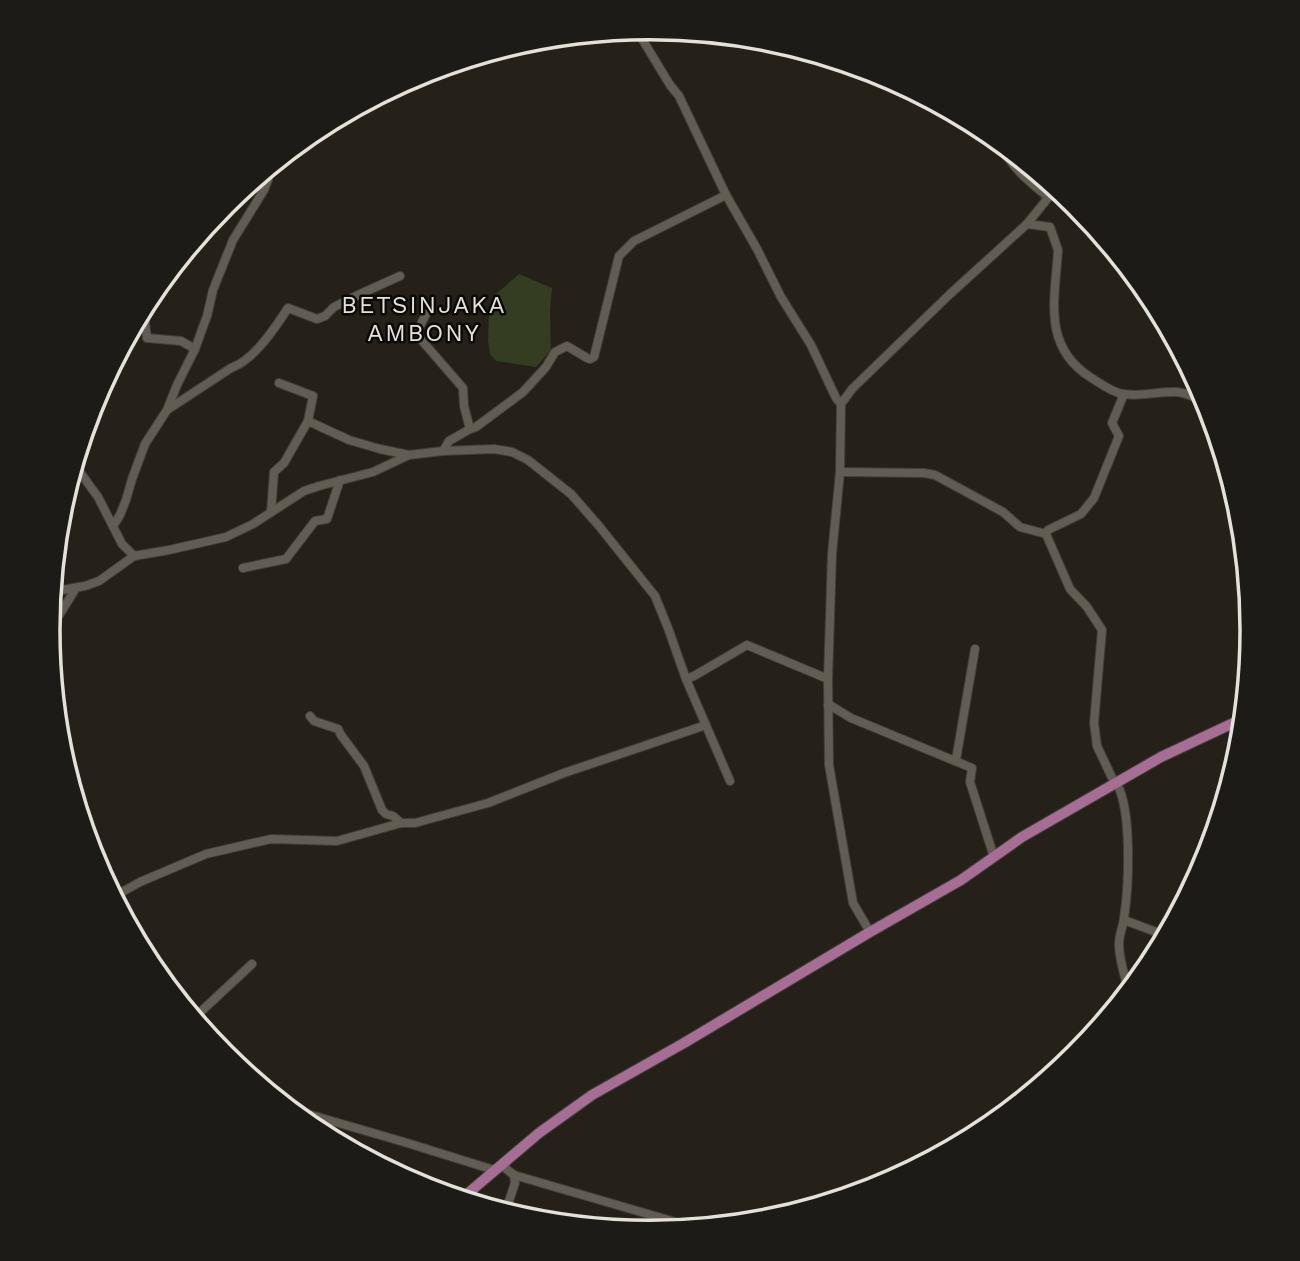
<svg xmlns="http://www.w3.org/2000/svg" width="1300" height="1261" viewBox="0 0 1300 1261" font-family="'Work Sans',sans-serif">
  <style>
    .green { fill: #343d21 }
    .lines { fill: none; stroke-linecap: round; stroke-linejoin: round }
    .minor-casing { stroke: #413e38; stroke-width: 10 }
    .major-casing { stroke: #413e38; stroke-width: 12 }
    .minor { stroke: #625d53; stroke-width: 8 }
    .major { stroke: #a66e94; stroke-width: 10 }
    .labels { text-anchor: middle; stroke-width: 5; stroke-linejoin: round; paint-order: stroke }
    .quarter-label { font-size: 24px; letter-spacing: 2px; fill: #e4e1db; stroke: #0c0a07 }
    .rim { fill: none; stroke: #e4e1db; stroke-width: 3.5 }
  </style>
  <rect width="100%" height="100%" fill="#252118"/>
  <polygon class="green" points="519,274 552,288 550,310 551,350 536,367 496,361 490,354 488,341 489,314 488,311 496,294"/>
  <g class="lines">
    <g class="minor-casing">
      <g id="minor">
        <polyline points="636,29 670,85 679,96 726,195 757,249 781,297 811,345 836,398 841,404 840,472 832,554 828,679 829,765 853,903 870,932"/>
        <path d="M998 141C1012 168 1026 179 1048 197"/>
        <path d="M1027 224 1050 227 1058 250C1055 299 1042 346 1090 377 1100 383 1111 392 1123 394 1141 397 1159 391 1177 392 1187 393 1198 399 1207 402"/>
        <polyline points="143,307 147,338 181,341 195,349"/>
        <polyline points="426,314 417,332 417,335 463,388 464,406 470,429"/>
        <polyline points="279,383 313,396 308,421 349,440 380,449 409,455 443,451 494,449 512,452 528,460 571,494 599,526 655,596 668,628 686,679 694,676 747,645 828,679"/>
        <polyline points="841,404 852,389 949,295 1027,224 1056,188"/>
        <path d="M167 410 231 368C254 360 275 328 288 308L317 319 325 316 334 307 358 295 400 276"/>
        <polyline points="443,451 449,441 470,429 476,427 523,392 546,367 555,352 567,346 587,358 590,359 594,357 619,256 634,241 726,195"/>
        <polyline points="74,464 98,497 122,544 134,556"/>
        <polyline points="840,472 924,473 935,475 1003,512 1020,527 1046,534 1048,530 1081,514 1094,498 1119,436 1112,423 1124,394"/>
        <polyline points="271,512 274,472 284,463 308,421"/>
        <polyline points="113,526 120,515 126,500 132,479 145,444 167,410 177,385 195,349 207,316 213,290 233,240 264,190 268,180 266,170"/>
        <polyline points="1046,534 1070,589 1087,607 1102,630 1094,723 1097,746 1115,784"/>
        <polyline points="243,568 286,559 315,521 327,519 340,480"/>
        <polyline points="51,592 85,586 99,581 134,556 169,550 226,537 253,524 304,491 319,486 373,472 409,455"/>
        <polyline points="48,633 76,588"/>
        <polyline points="686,679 730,781"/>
        <polyline points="828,704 851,718 972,768 970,782 994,857"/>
        <polyline points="310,716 314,721 338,729 341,735 364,766 382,810 386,814 393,816 401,823"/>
        <polyline points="956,760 975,649"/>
        <path d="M1117 784C1132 811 1129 886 1124 918 1123 927 1119 935 1119 944 1119 960 1125 977 1129 992"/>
        <polyline points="113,897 140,882 206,854 271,839 337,841 401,823 415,823 488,803 564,773 706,725"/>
        <polyline points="1124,920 1167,936"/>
        <polyline points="193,1019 252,964"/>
        <polyline points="287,1108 404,1142 494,1170"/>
        <polyline points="501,1165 514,1175 696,1228"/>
        <polyline points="505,1213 515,1183 514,1175"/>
      </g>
    </g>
    <g class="major-casing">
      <polyline id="major" points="460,1200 539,1133 592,1095 684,1043 870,932 961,880 1022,837 1161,757 1244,718"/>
    </g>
    <use href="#minor" class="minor"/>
    <use href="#major" class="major"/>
  </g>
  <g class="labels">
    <g class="quarter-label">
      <text x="424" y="313">BETSINJAKA<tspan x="424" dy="28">AMBONY</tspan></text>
    </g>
  </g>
  <path d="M0 0H1300V1261H0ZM60 630a590 590 0 1 1 1180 0a590 590 0 1 1-1180 0Z" fill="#1d1b18" fill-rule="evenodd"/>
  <path class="rim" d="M60 630a590 590 0 1 1 1180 0a590 590 0 1 1-1180 0Z"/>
</svg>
